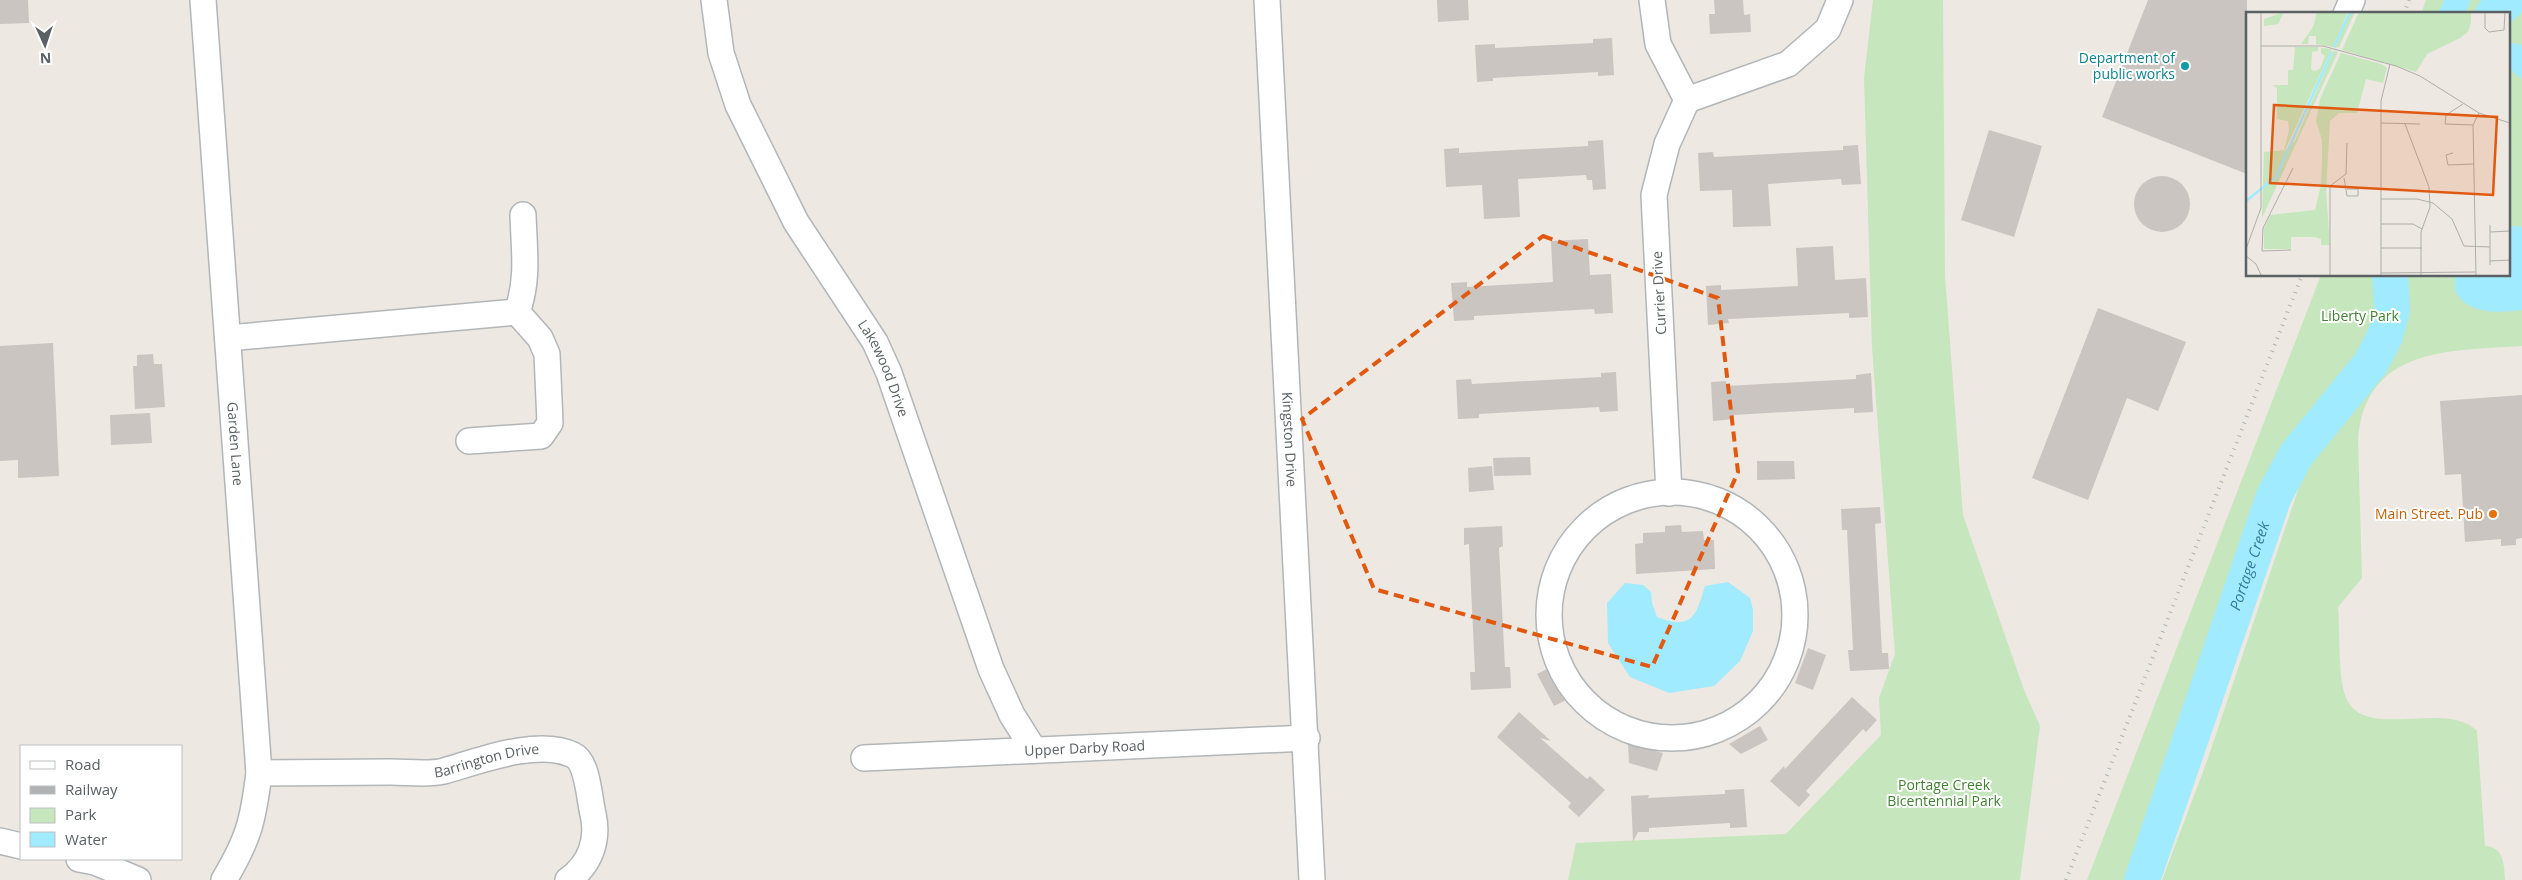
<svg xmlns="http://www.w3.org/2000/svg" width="2522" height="880" viewBox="0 0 2522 880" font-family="'Open Sans',sans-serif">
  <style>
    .green { fill: #c6e6bd }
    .water { fill: #a0ebff }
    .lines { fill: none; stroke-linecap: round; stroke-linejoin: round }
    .river { stroke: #a0ebff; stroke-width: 36 }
    .building { fill: #cac5c1 }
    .minor-casing { stroke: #b2b6b9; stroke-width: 28 }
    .minor { stroke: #fff; stroke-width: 25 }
    .rail { stroke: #b1b2b3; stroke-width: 4; stroke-dasharray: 1 6; stroke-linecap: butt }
    .marked { fill: none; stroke: #e15910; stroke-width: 4; stroke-dasharray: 10 6; stroke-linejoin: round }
    .culture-dot { fill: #0f9aa8; stroke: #fff; stroke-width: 2 }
    .food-dot { fill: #e8710a; stroke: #fff; stroke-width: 2 }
    .labels { text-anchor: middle; stroke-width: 4; stroke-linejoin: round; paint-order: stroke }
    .culture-label { font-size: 14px; fill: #0d838f; stroke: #fff; text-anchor: end }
    .street-label { font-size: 14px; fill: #5a6063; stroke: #fff }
    .park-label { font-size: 14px; fill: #408232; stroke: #fff }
    .food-label { font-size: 14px; fill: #c56008; stroke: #fff; text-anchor: end }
    .water-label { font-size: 15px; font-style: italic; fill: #347b97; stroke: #fff }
    .inset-river { fill: none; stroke: #a0ebff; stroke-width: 2.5 }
    .inset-road { fill: none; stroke: #aeaeab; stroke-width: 1 }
    .view { fill: #e15910; fill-opacity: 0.15; stroke: #e15910; stroke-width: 2.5 }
    .inset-edge { fill: none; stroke: #5a6063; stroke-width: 2.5 }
  </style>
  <rect width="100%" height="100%" fill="#ede8e1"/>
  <g class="green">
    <polygon points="1873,0 1943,0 1945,276 1963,515 2024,690 2040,726 2020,880 1568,880 1576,843 1786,834 1881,735 1879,698 1895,654 1872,347 1864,78"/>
    <path d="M2426 0H2522V346C2451 351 2366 346 2358 439L2362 578 2338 607C2340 629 2338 676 2345 695 2361 744 2446 698 2477 731L2485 846C2504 847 2504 864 2505 880H2162L2206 764 2303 475 2343 408 2387 355 2362 356 2309 419 2284 455 2265 493 2251 527 2176 755 2132 880H2087L2321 275H2508V14H2421Z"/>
  </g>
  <g class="water">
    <polygon points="2444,0 2471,0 2465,14 2438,14"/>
    <path d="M2508 42 2522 45V78C2507 73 2508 56 2508 42Z"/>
    <path d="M2513 226 2522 227V310C2498 313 2468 315 2455 291V275H2508V227Z"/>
    <path d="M1728 582 1750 598 1753 610V631L1740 661 1714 686 1669 693 1630 677 1608 643 1607 603 1625 583 1643 585 1651 592 1652 603 1657 617C1693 631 1696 615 1705 586Z"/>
  </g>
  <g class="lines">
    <g class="river">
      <polyline points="2493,14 2509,0"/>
      <path id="s1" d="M2142 880 2274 496 2296 455 2371 363 2385 336 2392 310 2390 275"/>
    </g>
  </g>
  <g class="building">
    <polygon points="0,0 28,0 29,23 0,24"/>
    <polygon points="1437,0 1468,0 1469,20 1438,22"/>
    <polygon points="1714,0 1743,0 1744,15 1750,14 1751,32 1710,34 1709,14 1715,14"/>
    <polygon points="2148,0 2247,0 2247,174 2102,117"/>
    <polygon points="1612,38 1614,75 1598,76 1598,72 1493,78 1493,81 1477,82 1475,45 1495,44 1495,48 1593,43 1593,39"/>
    <polygon points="1989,130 2042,146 2014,237 1961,220"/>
    <polygon points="1603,140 1606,189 1593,190 1592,180 1587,180 1586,175 1518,179 1520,217 1484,219 1482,185 1446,187 1444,149 1459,148 1459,153 1588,146 1588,141"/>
    <polygon points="1858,145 1861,184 1842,185 1841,179 1768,184 1771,226 1733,227 1732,190 1700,191 1698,153 1713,152 1714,157 1843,150 1843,146"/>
    <circle cx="2162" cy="204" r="28"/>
    <polygon points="1588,239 1590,275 1611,274 1613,313 1595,314 1594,309 1474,316 1474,320 1454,321 1451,283 1467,282 1467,287 1553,282 1551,241"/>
    <polygon points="1833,246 1835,280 1866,278 1868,317 1849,318 1849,313 1728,319 1729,323 1708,325 1706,286 1721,285 1721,290 1798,286 1796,248"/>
    <polygon points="2098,308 2186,342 2158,411 2127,398 2088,500 2032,478"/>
    <polygon points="53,343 59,476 18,478 18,460 0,461 0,346"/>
    <polygon points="153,354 154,364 162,364 165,407 135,409 133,366 137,366 137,355"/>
    <polygon points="1616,372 1618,411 1600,412 1599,407 1479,414 1479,418 1458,419 1456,380 1471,379 1472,384 1601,377 1601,373"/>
    <polygon points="1871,373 1873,412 1854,413 1854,408 1734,415 1734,419 1713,421 1711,382 1726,381 1727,386 1856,379 1856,375"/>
    <polygon points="2522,395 2522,538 2516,539 2516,545 2501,546 2501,539 2465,542 2461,474 2445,475 2440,401"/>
    <polygon points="150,413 152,443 111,445 110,415"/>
    <polygon points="1530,457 1531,475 1494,476 1493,458"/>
    <polygon points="1757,461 1794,461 1795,479 1757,480"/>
    <polygon points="1492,466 1494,490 1469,492 1468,468"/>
    <polygon points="1880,507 1881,523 1875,524 1882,653 1888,653 1889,669 1850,671 1848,650 1853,650 1847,530 1842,530 1841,509"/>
    <polygon points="1681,525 1682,532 1703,531 1704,540 1714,540 1715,569 1636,574 1635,544 1643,543 1643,533 1665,532 1665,526"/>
    <polygon points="1502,526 1503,546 1499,548 1505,667 1510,667 1511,688 1471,690 1470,672 1475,672 1469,544 1464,545 1464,528"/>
    <polygon points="1808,648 1826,655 1813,690 1795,683"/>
    <polygon points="1553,666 1570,698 1554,706 1537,674"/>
    <polygon points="1852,697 1877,720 1866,732 1863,729 1806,791 1810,795 1799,807 1770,781 1784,766 1785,769"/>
    <polygon points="1519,712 1551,741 1540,738 1587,779 1590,776 1605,790 1579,817 1568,807 1571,803 1497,737"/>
    <polygon points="1760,726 1768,740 1741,754 1729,744"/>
    <polygon points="1628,744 1663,753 1657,771 1629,763"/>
    <polygon points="1744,789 1747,827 1730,828 1730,823 1649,828 1649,832 1638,832 1633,842 1631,796 1649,795 1648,798 1725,794 1725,790"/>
  </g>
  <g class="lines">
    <g class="minor-casing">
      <g id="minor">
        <path id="s2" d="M203 0 259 773C253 821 249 838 224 880"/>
        <path id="s3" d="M714 0 721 53 738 105 796 222 875 342 889 373 991 669 1012 715 1034 750"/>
        <path id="s4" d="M1267 0 1312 880"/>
        <polyline points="1652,0 1658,44 1687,100"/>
        <polyline points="2346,14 2352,0"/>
        <path d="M517 312C529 280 524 248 523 215"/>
        <polyline points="228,338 517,312 540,338 547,354 550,423 541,436 469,441"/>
        <circle cx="1672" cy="615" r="123"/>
        <polyline points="1669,493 1654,195 1667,144 1687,100 1788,64 1828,29 1840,0"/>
        <path id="s5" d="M864 758 1307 738"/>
        <path id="s6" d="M259 773C303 773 347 772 391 772 408 772 429 775 444 771 479 761 538 738 573 755 588 762 589 798 593 814 599 840 590 865 568 880"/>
        <polyline points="0,841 21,846"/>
        <polyline points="79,859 95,862 138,880"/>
      </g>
    </g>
    <use href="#minor" class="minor"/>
    <g class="rail">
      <polyline points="2404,14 2409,0"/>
      <polyline points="2066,880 2302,275"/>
    </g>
  </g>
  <path class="marked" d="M1543 236 1718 298 1738 472 1652 667 1374 589 1302 419Z"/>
  <circle class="culture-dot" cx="2185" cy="66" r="5"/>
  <circle class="food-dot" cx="2493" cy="514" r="5"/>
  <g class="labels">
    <g class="culture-label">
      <text x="2175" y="63">Department of<tspan x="2175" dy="16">public works</tspan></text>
    </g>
    <g class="street-label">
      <text transform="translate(1659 293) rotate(-93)" y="5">Currier Drive</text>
      <text dy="5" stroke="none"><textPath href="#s3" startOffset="410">Lakewood Drive</textPath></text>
      <text dy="5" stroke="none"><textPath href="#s4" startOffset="440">Kingston Drive</textPath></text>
      <text dy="5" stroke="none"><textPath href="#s2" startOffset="445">Garden Lane</textPath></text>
      <text dy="5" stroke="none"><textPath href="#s5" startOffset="221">Upper Darby Road</textPath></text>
      <text dy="5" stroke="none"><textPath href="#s6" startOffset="229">Barrington Drive</textPath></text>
    </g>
    <g class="park-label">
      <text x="2360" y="321">Liberty Park</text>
      <text x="1944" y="790">Portage Creek<tspan x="1944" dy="16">Bicentennial Park</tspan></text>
    </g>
    <g class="food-label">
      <text x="2483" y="519">Main Street. Pub</text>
    </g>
    <g class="water-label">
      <text dy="5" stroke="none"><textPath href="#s1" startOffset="332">Portage Creek</textPath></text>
    </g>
  </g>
  <g transform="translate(2246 12)">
    <rect width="264" height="264" fill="#ede8e1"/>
    <path d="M38 0 32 12 18 14V7ZM71 0H102L87 35 70 32V24H63L62 32H55L67 15ZM104 0H109L93 35 89 36ZM113 0H225V10L222 20 214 26 181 42 170 60 96 38ZM49 35H72V39L66 40 65 57 68 59 74 57 79 44 75 41V36L86 37 38 140 49 129 88 38 92 40 16 206 18 140 38 138 43 118 42 109 31 107V76L26 73H42V58H47ZM95 41 135 52 141 56 137 71 120 67 111 101H93L84 109 80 180 84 233H75V227L69 225H45V237H18V217L24 203 69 198 75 173 76 149V128L70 109 74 87Z" fill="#c6e6bd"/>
    <path class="inset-river" d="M88 35 104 0M0 189 30 165 86 40"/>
    <path class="inset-road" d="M239 0V16L243 20 258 18 259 0M15 34H77L150 54 174 64 233 101 264 111M217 92 200 103 199 112 227 113M135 111 174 112M159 112 183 175 184 195 175 220V263M207 141 200 143 202 153 228 152M98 166 101 184H112V177H101M135 187H171L187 191 206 207 218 234 244 235M135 212H167L176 217M244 213V253M244 220 264 219M135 236H176M0 237 15 196V0M16 239 17 216 47 156M16 239 45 238M0 244 10 252 15 263M244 249 264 248M135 261 229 260M84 263V174L100 162 101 131M135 263V89L144 52M230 263 227 113 233 101"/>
    <path class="view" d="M28 93 251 105 247 183 24 171Z"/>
    <rect width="264" height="264" class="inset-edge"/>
  </g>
  <rect x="20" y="745" width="162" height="115" fill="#ffffff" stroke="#bdbfc1"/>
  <rect x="30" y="761" width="25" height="8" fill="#ffffff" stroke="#bdbfc1"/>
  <text x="65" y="770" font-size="15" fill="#5a6063">Road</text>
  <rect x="30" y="786" width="25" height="8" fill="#b1b2b3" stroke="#bdbfc1"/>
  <text x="65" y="795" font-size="15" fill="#5a6063">Railway</text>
  <rect x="30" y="808" width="25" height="15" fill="#c6e6bd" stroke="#bdbfc1"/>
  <text x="65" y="820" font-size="15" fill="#5a6063">Park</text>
  <rect x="30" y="832" width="25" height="15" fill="#a0ebff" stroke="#bdbfc1"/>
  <text x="65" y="845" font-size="15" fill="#5a6063">Water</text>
  <g transform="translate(45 45) rotate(177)" stroke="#ffffff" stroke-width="4" paint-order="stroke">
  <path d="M0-4L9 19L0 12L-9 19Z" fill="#5a6063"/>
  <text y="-8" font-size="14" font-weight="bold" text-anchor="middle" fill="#5a6063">N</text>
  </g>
</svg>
